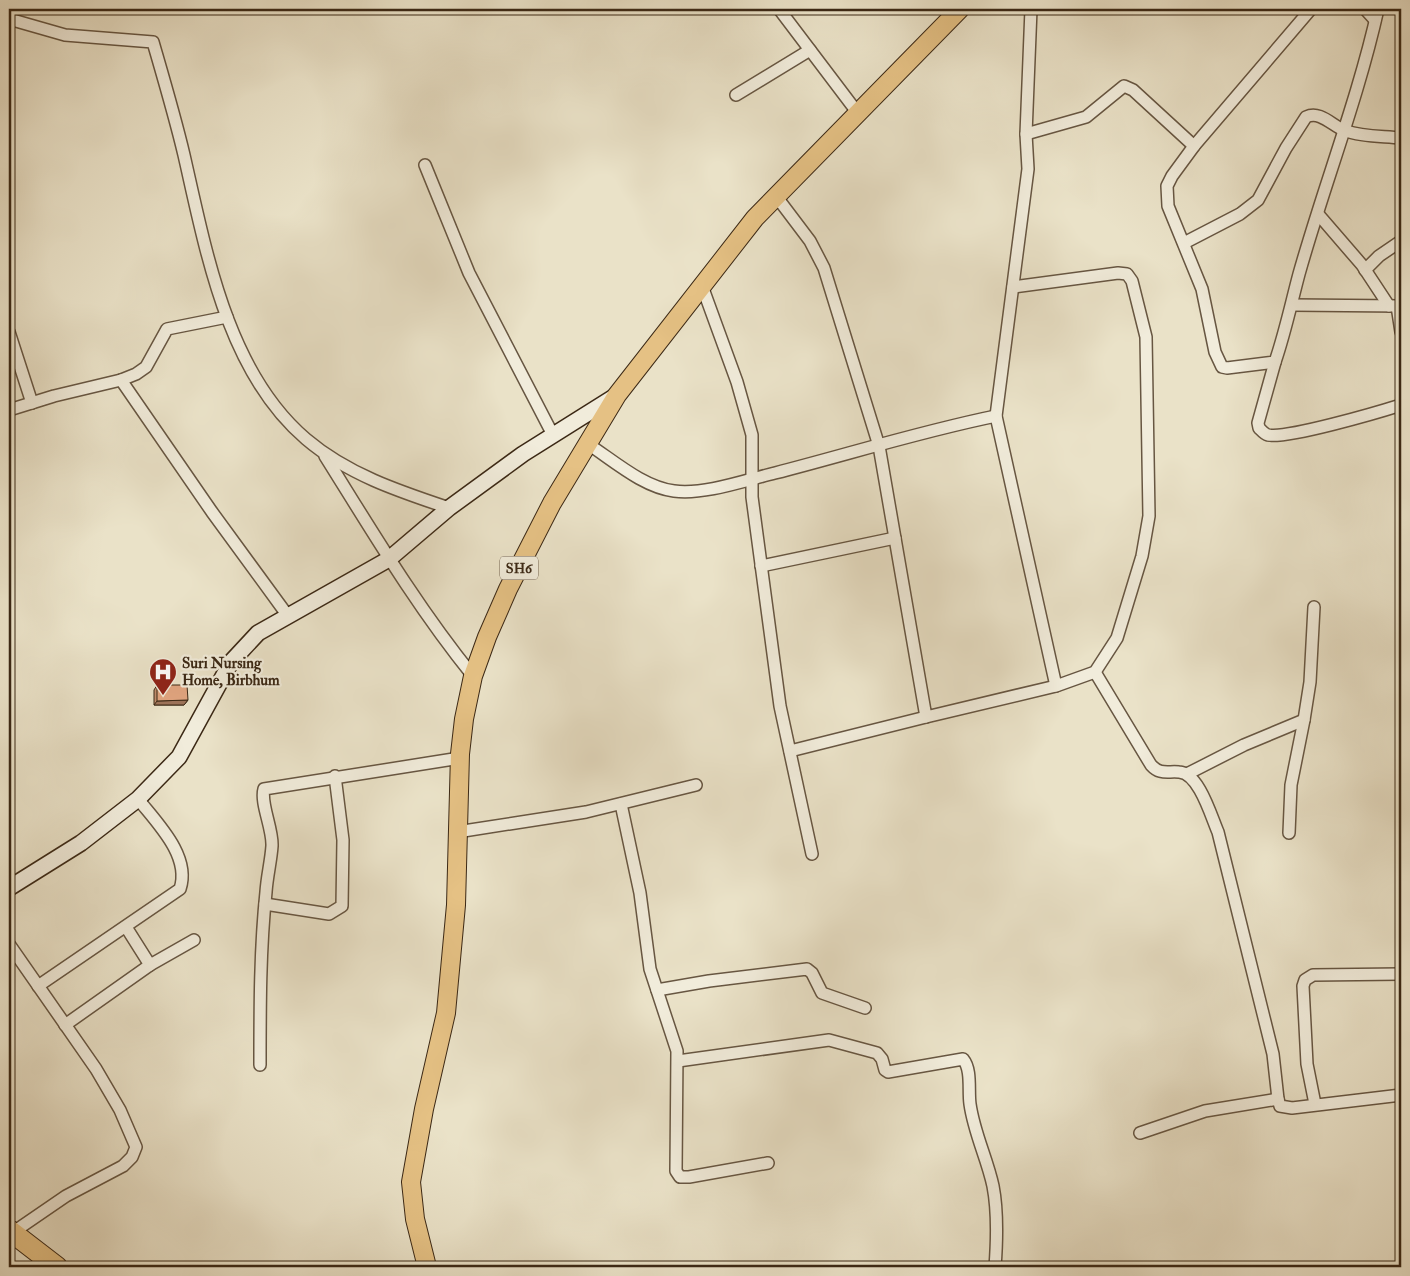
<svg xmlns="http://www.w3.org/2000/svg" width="1410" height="1276" viewBox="0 0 1410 1276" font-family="'IM FELL Double Pica',serif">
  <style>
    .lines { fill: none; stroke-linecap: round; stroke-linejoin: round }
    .street-casing { stroke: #675642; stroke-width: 14 }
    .secondary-casing { stroke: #3b2815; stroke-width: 18 }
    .primary-casing { stroke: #3b2815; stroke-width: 20 }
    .highway-casing { stroke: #3b2815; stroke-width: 22 }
    .street { stroke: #f1ecdb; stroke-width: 11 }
    .secondary { stroke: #f1ecdb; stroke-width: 15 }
    .primary { stroke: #e5c184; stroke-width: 18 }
    .highway { stroke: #e5c184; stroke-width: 20 }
    .wall { fill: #c18d6d; stroke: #3b2815 }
    .shaded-wall { fill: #9d7359; stroke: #3b2815 }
    .building { fill: #e0a47f; stroke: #3b2815 }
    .labels { text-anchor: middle; stroke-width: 4.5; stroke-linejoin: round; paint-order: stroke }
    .shield { fill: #f1ecdb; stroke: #726350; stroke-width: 1 }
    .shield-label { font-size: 14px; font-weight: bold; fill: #3b2815 }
    .poi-label { font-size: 15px; font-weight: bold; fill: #3b2815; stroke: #f1ecdb; text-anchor: start }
  </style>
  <rect width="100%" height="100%" fill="#eae2c8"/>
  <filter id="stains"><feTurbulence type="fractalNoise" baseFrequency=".004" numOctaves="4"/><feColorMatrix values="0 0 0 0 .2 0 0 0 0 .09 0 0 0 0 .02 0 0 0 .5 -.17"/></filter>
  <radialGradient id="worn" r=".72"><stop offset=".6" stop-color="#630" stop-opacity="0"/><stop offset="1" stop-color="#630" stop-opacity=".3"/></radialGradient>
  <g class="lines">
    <g class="street-casing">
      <g id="street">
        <polyline points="779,9 857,112"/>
        <polyline points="1031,9 1026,134 1028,169 996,416 1056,686"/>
        <path d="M1311 9 1194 146 1172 176 1167 186 1168 206 1202 289 1215 352 1222 367 1227 368 1275 362C1285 333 1291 304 1299 274 1324 185 1358 99 1378 9"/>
        <polyline points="1365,9 1375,20"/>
        <path d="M9 19 65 35 153 42C164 80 175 117 184 155 206 251 227 372 306 439 347 474 398 491 449 508"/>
        <polyline points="736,95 810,50"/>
        <polyline points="1026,134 1086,117 1124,86 1133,90 1194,146"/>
        <polyline points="425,165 469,273 553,435"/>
        <polyline points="776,196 810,241 824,268 879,446 926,717 1056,686 1095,672 1117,638 1142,556 1149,516 1146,337 1132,281 1127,274 1118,273 1013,287"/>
        <polyline points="1318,214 1362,265 1389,306"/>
        <path d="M1184 243 1240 214 1258 200 1286 148 1306 117C1321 110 1333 127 1346 131 1363 137 1383 136 1401 138"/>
        <polyline points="1365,270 1379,256 1401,241"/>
        <polyline points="702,286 737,382 752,435 752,497 780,706 812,854"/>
        <polyline points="1292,305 1401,306"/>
        <polyline points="1397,306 1401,332"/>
        <polyline points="9,332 32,403"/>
        <path d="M1275 362 1258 423 1259 428C1262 431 1264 434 1268 435 1287 439 1379 412 1401 405"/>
        <polyline points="121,380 212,512 288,616"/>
        <polyline points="9,410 54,396 121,380 136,374 146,367 167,329 227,317"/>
        <path d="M588 444C614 461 643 487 674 491 705 495 746 480 775 473 849 454 922 431 996 416"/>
        <path d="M325 456C372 531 417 607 473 676"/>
        <polyline points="761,566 895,538"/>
        <path d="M1095 672 1151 765C1160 775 1167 771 1179 772 1199 773 1211 816 1218 832L1273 1054 1278 1099 1280 1106 1292 1108 1401 1095"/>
        <polyline points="790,751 926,717"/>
        <polyline points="1187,774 1244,745 1304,720 1310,682 1314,607"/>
        <polyline points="621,804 640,893 650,969 677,1051 676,1171 680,1177 689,1177 768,1163"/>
        <polyline points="457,832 586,812 696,785"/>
        <polyline points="1289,833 1291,785 1304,720"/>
        <polyline points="265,904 329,914 342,906 343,840 335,776"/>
        <polyline points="126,927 150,965"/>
        <polyline points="9,944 96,1069 120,1110 136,1147 132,1157 123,1166 66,1196 12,1233"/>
        <path d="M38 986 180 889C191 856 157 823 138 799"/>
        <polyline points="657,990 709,981 807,969 812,973 822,993 865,1008"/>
        <polyline points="65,1025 150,965 194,940"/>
        <path d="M678 1061 829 1040 877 1053 882 1059 885 1070 888 1072 963 1059C972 1070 968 1090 970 1104 974 1133 987 1158 993 1186 998 1212 997 1241 995 1267"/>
        <path d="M260 1065C260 1007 260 949 266 892 267 876 271 861 272 846 273 829 260 803 264 789L460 758"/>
        <polyline points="1315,1104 1307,1064 1303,986 1305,980 1313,975 1401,974"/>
        <polyline points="1140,1133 1205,1111 1278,1099"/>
      </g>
    </g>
    <g class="secondary-casing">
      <polyline id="secondary" points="9,888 81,843 138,799 179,757 231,662 258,633 389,559 449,508 523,454 617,395"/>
    </g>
    <g class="primary-casing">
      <polyline id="primary" points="427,1267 415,1219 411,1182 424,1109 446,1013 456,905 460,754 464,719 473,676 487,637 508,589 552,503 617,395 755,218 960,9"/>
    </g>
    <g class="highway-casing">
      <polyline id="highway" points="9,1230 57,1267"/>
    </g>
    <use href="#street" class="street"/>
    <use href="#secondary" class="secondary"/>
    <use href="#primary" class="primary"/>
    <use href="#highway" class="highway"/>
  </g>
  <polygon class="wall" points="157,685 188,700 184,705 154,705 154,690"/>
  <polygon class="shaded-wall" points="188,700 184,705 154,705 157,701"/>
  <polygon class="building" points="157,685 187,685 188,700 157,701"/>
  <defs>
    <g id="hospital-pin" transform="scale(1.4375)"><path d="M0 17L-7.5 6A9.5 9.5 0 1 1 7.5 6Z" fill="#8f2418" stroke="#f1ecdb"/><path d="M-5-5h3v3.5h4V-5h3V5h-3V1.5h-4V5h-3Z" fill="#fff"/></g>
  </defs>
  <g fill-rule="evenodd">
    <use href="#hospital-pin" x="163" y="672"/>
  </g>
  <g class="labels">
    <rect class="shield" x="500" y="556.5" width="38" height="23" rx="4"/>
    <g class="shield-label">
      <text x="519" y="573">SH6</text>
    </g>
    <g class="poi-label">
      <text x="182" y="668">Suri Nursing<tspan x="182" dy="17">Home, Birbhum</tspan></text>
    </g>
  </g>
  <rect width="1410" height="1276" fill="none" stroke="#eae2c8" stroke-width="30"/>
  <rect x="10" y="10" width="1390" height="1256" fill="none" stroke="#3b2815" stroke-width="2.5"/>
  <rect x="15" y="15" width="1380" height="1246" fill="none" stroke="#3b2815"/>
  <rect width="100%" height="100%" filter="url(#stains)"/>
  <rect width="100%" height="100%" fill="url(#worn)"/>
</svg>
